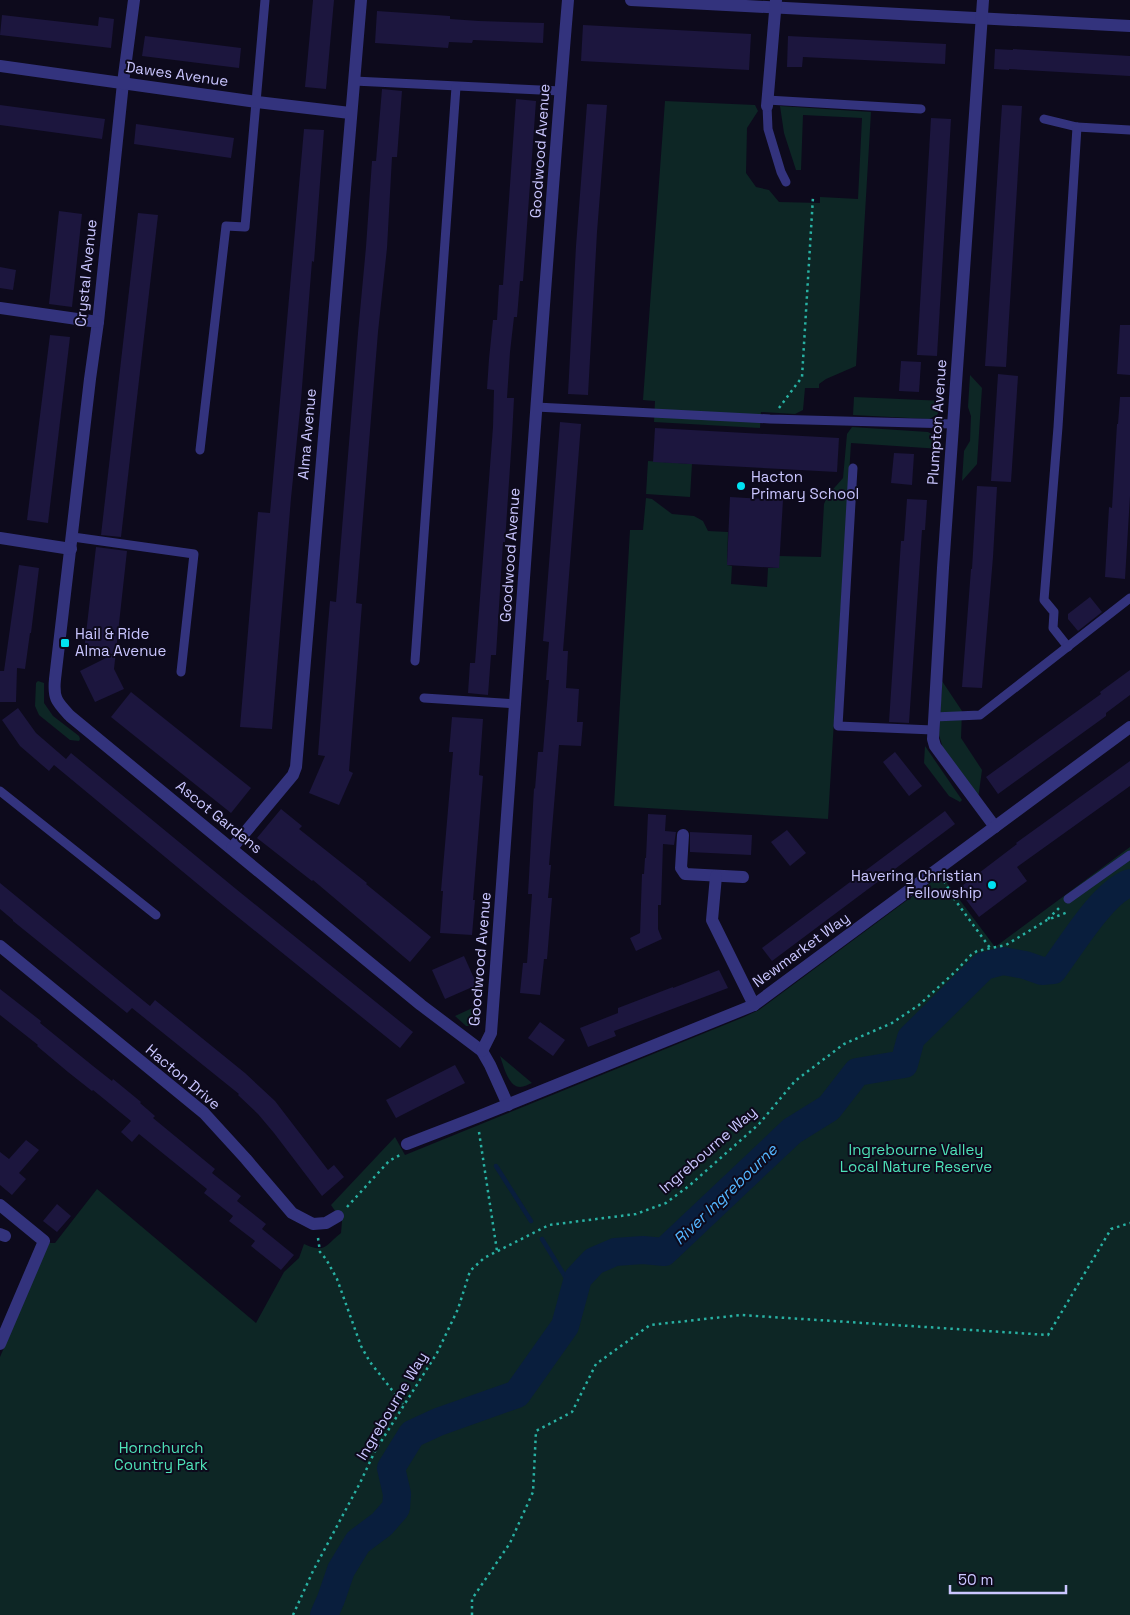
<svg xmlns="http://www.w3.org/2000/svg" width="1130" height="1615" viewBox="0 0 1130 1615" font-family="'Space Grotesk',sans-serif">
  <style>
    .green { fill: #0d2625 }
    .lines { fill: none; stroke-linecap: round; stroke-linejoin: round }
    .stream { stroke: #091e3d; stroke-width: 4.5 }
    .river { stroke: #091e3d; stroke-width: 28 }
    .building { fill: #1c163e }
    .path { stroke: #28b1a3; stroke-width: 2.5; stroke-dasharray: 2.5 4; stroke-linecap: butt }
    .service { stroke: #33337d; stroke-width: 9 }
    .minor { stroke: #33337d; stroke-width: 12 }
    .poi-dot { fill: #00e2f1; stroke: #0d0a1c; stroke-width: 2 }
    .labels { text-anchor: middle; stroke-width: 4; stroke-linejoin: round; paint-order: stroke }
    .street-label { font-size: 15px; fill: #cac6ff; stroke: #0d0a1c }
    .poi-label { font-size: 15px; fill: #cac6ff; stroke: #0d0a1c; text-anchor: start }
    .park-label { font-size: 15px; fill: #4ee2b8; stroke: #0d0a1c }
    .water-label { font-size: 16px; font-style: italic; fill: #54b6ff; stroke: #0d0a1c }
  </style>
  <rect width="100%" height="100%" fill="#0d0a1c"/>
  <g class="green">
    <polygon points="665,101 755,105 758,111 747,128 746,173 756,187 769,190 779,202 820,203 820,197 858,199 862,118 803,115 801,170 796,170 784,133 780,106 871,112 856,366 826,379 819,384 819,388 805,388 803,410 795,414 761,412 760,428 654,422 655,401 643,400"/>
    <polygon points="970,375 982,388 977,464 962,481 964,451 970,441 971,416 968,407"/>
    <polygon points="854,397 945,401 937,415 929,419 853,415"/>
    <path d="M852 427 928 432C936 436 938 441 941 449L851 443 828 819 614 806 630 530H643L646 498 652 499 672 514 694 516 703 521 708 531 728 532 727 565 732 566 731 584 767 587 768 568H779V556L821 557 824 504 828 495 843 478 847 434Z"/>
    <polygon points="648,461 692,464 690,497 646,494"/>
    <polygon points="38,681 44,683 44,703 53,716 79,736 80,739 79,741 70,740 39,715 35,706 36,683"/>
    <polygon points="942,681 962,711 961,738 982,770 978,799 943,748 939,735"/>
    <polygon points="925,746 962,800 960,802 949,796 924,763"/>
    <path d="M1130 847V1615H324L327 1607 319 1615H0V1357L49 1243H55L97 1189 256 1323 284 1272 299 1258 304 1244C325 1253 324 1247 341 1233L342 1221 331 1205 395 1137 405 1155 744 1017 759 1010 941 875 995 947Z"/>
    <polygon points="479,1005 478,1023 474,1026 466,1026 455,1016"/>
    <path d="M500 1056 532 1083C529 1084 524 1087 520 1087 508 1087 503 1064 500 1056Z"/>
  </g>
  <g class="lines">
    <g class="stream">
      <polyline points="496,1166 531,1221"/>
      <polyline points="542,1239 574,1291"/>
    </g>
    <path class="river" d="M324 1615 331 1599 341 1570 358 1542 382 1524 396 1508 397 1494 391 1468 412 1434 438 1422 517 1394 565 1326 578 1278 594 1261 615 1252 643 1250 664 1252 792 1131 829 1108 857 1072 904 1064 911 1038 984 966 1003 961 1025 965 1042 971 1053 970C1071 946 1103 892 1130 883"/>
  </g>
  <g class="building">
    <polygon points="313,0 334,0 326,89 305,87"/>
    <polygon points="377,11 450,16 450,19 479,21 544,23 543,43 473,40 472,43 449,42 448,48 375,43"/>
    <polygon points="2,15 98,26 99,17 114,19 111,48 0,35"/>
    <polygon points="583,25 751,34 749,70 581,61"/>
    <polygon points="145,36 241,48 239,68 142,56"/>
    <polygon points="788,36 946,44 945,64 803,57 802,67 787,67"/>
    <polygon points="995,49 1013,50 1013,49 1130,56 1130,76 1009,69 1009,70 994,69"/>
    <polygon points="382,89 402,91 397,157 392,157 387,248 378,332 356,603 362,604 349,771 353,773 339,805 309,793 325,756 318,755 327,636 330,601 336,602 358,333 366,247 372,161 376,161"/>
    <polygon points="516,99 536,101 523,281 520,281 517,317 514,317 510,352 507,398 514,398 512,437 505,542 503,542 496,655 491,655 488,695 468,693 470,663 475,663 493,427 494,390 487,389 489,359 493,320 497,320 499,285 503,285"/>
    <polygon points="587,104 607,105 597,232 588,395 568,394 576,246"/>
    <polygon points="0,105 105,119 102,139 0,125"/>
    <polygon points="1002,105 1022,106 1006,367 985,366"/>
    <polygon points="931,118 951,119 937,356 917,355"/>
    <polygon points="136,124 234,138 231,158 134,144"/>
    <polygon points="304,129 324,130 314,262 312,261 301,400 291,498 272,729 240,727 258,512 270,513"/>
    <polygon points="59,211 82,214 72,307 49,304"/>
    <polygon points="138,213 158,215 121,537 101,535"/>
    <polygon points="0,267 16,270 13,290 0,288"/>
    <polygon points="1120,325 1130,325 1130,375 1117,374"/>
    <polygon points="50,335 70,337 48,523 27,520"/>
    <polygon points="901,361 921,362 919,392 899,391"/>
    <polygon points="998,374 1018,376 1011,482 991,481"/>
    <polygon points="1120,397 1130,397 1130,496 1125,579 1105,577 1109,507 1112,508 1117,424 1118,424"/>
    <polygon points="560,422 581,424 563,651 568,651 566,688 579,689 577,722 583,722 581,746 559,745 549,865 551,865 548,898 552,898 547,959 544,959 540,995 520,993 523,963 527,963 532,894 528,894 534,788 535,789 538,752 543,752 549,680 546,680 549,642 543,641"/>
    <polygon points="655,428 839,438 837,472 653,462"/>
    <polygon points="894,453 914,454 912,485 891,483"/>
    <polygon points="977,486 997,487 993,557 982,688 962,687 971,569 972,569"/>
    <polygon points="730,497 783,500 779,568 727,565"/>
    <polygon points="907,499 927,500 925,530 922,530 909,723 889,722 901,541 904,541"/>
    <polygon points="96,547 127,551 114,669 124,689 95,702 80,671 114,654 84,651"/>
    <polygon points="19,565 39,568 31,633 30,633 25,669 17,668 16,702 0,702 0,671 4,671"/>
    <polygon points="1090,597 1102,612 1078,631 1068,619 1068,614"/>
    <polygon points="1130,670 1130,695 1106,713 1106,716 998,794 986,777 1101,694 1100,692"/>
    <polygon points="131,692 251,788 231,813 111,717"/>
    <polygon points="18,708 36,733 66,759 71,753 236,889 413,1032 400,1048 223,905 54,765 49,771 20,746 2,720"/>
    <polygon points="452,717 483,719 479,775 483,776 473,900 475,900 472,935 440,933 443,891 441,891 453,752 449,752"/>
    <polygon points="895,752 922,786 909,796 883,762"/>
    <polygon points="1130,761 1130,786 1017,867 1027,881 979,917 958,889 1017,844 1016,843"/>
    <polygon points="281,809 302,826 299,829 367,883 366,884 431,937 410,962 313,880 312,881 257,838"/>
    <polygon points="945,811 955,824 772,961 762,948"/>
    <polygon points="648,814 666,815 665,831 676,832 674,845 663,844 661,905 658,905 658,929 662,939 636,951 630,938 640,933 642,874 644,874 645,858 646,858"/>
    <polygon points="787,830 806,853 790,866 771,842"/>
    <polygon points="690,832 752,835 751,855 690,852"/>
    <polygon points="0,883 150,1006 155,1000 245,1073 275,1101 328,1170 334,1165 344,1177 322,1196 274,1133 258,1114 238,1095 239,1094 132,1008 127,1013 13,921 13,920 0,909"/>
    <polygon points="464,956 477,985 445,999 432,970"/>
    <polygon points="719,970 728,988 614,1031 616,1036 588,1047 580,1028 618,1013 618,1008 673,987 673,988"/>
    <polygon points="0,989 41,1021 40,1023 93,1066 112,1081 113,1079 141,1102 140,1103 155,1116 153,1118 215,1169 212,1173 241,1196 237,1201 266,1224 262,1229 294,1255 281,1270 251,1246 255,1241 229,1221 233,1216 204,1193 207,1189 139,1134 132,1142 121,1132 131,1121 93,1090 92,1091 68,1072 37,1046 38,1045 0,1015"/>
    <polygon points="540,1022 565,1040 553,1056 528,1038"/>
    <polygon points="455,1065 465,1083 396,1118 386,1100"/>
    <polygon points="26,1140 39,1150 19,1173 26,1179 12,1195 0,1185 0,1152 9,1159"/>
    <polygon points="57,1204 71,1216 57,1232 43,1221"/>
  </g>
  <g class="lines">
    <g class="path">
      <polyline points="779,408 802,377 813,197"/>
      <polyline points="944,881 955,900 990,948"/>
      <polyline points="1048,919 1060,907"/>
      <polyline points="479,1132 497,1251"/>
      <polyline points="347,1207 389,1161 400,1155"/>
      <polyline points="318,1238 320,1252 326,1259 337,1279 361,1346 370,1362 403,1404"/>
      <polyline points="293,1615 313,1571 360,1483 375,1451 437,1353 458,1309 470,1271 484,1258 549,1225 636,1214 666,1203 690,1185 759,1124 795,1081 844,1044 892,1023 919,1005 956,971 971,955 977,951 1006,945 1047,920 1068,912"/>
      <polyline points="472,1615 472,1599 510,1543 533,1492 536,1431 572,1412 596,1364 650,1325 741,1315 1048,1335 1111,1229 1130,1223"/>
    </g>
    <g class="service">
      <polyline points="354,81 561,91"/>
      <polyline points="767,100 921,109"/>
      <polyline points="767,106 768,129 781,172 786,182"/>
      <polyline points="1044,119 1077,127 1130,130"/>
      <polyline points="536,407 770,419 953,424"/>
      <polyline points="200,450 226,226 245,227 265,0"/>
      <polyline points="853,468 838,726 933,730"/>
      <polyline points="73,537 194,554 181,672"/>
      <polyline points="1068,647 1053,628 1054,612 1044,600 1058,427 1077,127"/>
      <polyline points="415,661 456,87"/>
      <polyline points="424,698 516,704"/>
      <polyline points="934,717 980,715 1130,598"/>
      <polyline points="0,791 156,915"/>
      <polyline points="1068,899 1130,855"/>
    </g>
    <g class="minor">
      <path d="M134 0 123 83 98 322 90 379 55 679C53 699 57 702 70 716L421 1005 482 1051 490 1065 508 1105"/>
      <polyline points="631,0 1130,26"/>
      <polyline points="983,0 943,568 933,739 935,746 995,827"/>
      <polyline points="0,66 257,102 350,113"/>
      <polyline points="767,106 776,0"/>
      <polyline points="0,308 98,322"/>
      <polyline points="0,538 71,549"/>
      <polyline points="683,835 681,868 685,874 743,877"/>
      <polyline points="232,848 293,775 296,767 361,0"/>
      <polyline points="716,876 712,920 754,1005"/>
      <polyline points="0,946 204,1113 246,1159 292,1213 313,1224 326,1223 338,1216"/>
      <path d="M482 1051 491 1033C517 689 539 344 568 0"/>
      <polyline points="407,1144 477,1117 754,1005 1130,727"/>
      <polyline points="0,1205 44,1241 0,1344"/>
      <polyline points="0,1234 5,1236"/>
    </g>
  </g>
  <g class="poi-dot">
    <circle cx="741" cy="486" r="5"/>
    <rect x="60" y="638" width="10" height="10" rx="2.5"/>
    <circle cx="992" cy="885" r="5"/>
  </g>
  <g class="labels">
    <g class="street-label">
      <text transform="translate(177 74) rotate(8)" y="5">Dawes Avenue</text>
      <text transform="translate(540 151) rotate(-86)" y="5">Goodwood Avenue</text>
      <text transform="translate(86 273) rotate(-84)" y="5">Crystal Avenue</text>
      <text transform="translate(937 422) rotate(-86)" y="5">Plumpton Avenue</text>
      <text transform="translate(307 434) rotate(-85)" y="5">Alma Avenue</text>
      <text transform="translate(510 555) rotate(-86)" y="5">Goodwood Avenue</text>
      <text transform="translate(219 817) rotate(39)" y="5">Ascot Gardens</text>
      <text transform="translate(801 950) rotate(-36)" y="5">Newmarket Way</text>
      <text transform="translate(480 959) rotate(-85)" y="5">Goodwood Avenue</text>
      <text transform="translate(183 1077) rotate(40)" y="5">Hacton Drive</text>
      <text transform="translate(708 1150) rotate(-41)" y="5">Ingrebourne Way</text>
      <text transform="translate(392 1406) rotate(-59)" y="5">Ingrebourne Way</text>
    </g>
    <g class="poi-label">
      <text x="751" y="482">Hacton<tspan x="751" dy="17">Primary School</tspan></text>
      <text x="75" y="639">Hail &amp; Ride<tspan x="75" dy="17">Alma Avenue</tspan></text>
      <text x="982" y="881" text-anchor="end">Havering Christian<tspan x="982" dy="17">Fellowship</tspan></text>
    </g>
    <g class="park-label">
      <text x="916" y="1155">Ingrebourne Valley<tspan x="916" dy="17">Local Nature Reserve</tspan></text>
      <text x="161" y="1453">Hornchurch<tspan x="161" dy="17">Country Park</tspan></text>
    </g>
    <g class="water-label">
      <text transform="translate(725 1194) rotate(-44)" y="6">River Ingrebourne</text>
    </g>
  </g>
  <path d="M950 1585v8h116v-8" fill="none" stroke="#cac6ff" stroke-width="2.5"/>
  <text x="958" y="1585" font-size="15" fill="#cac6ff" stroke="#0d0a1c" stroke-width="4" paint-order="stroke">50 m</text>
</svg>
